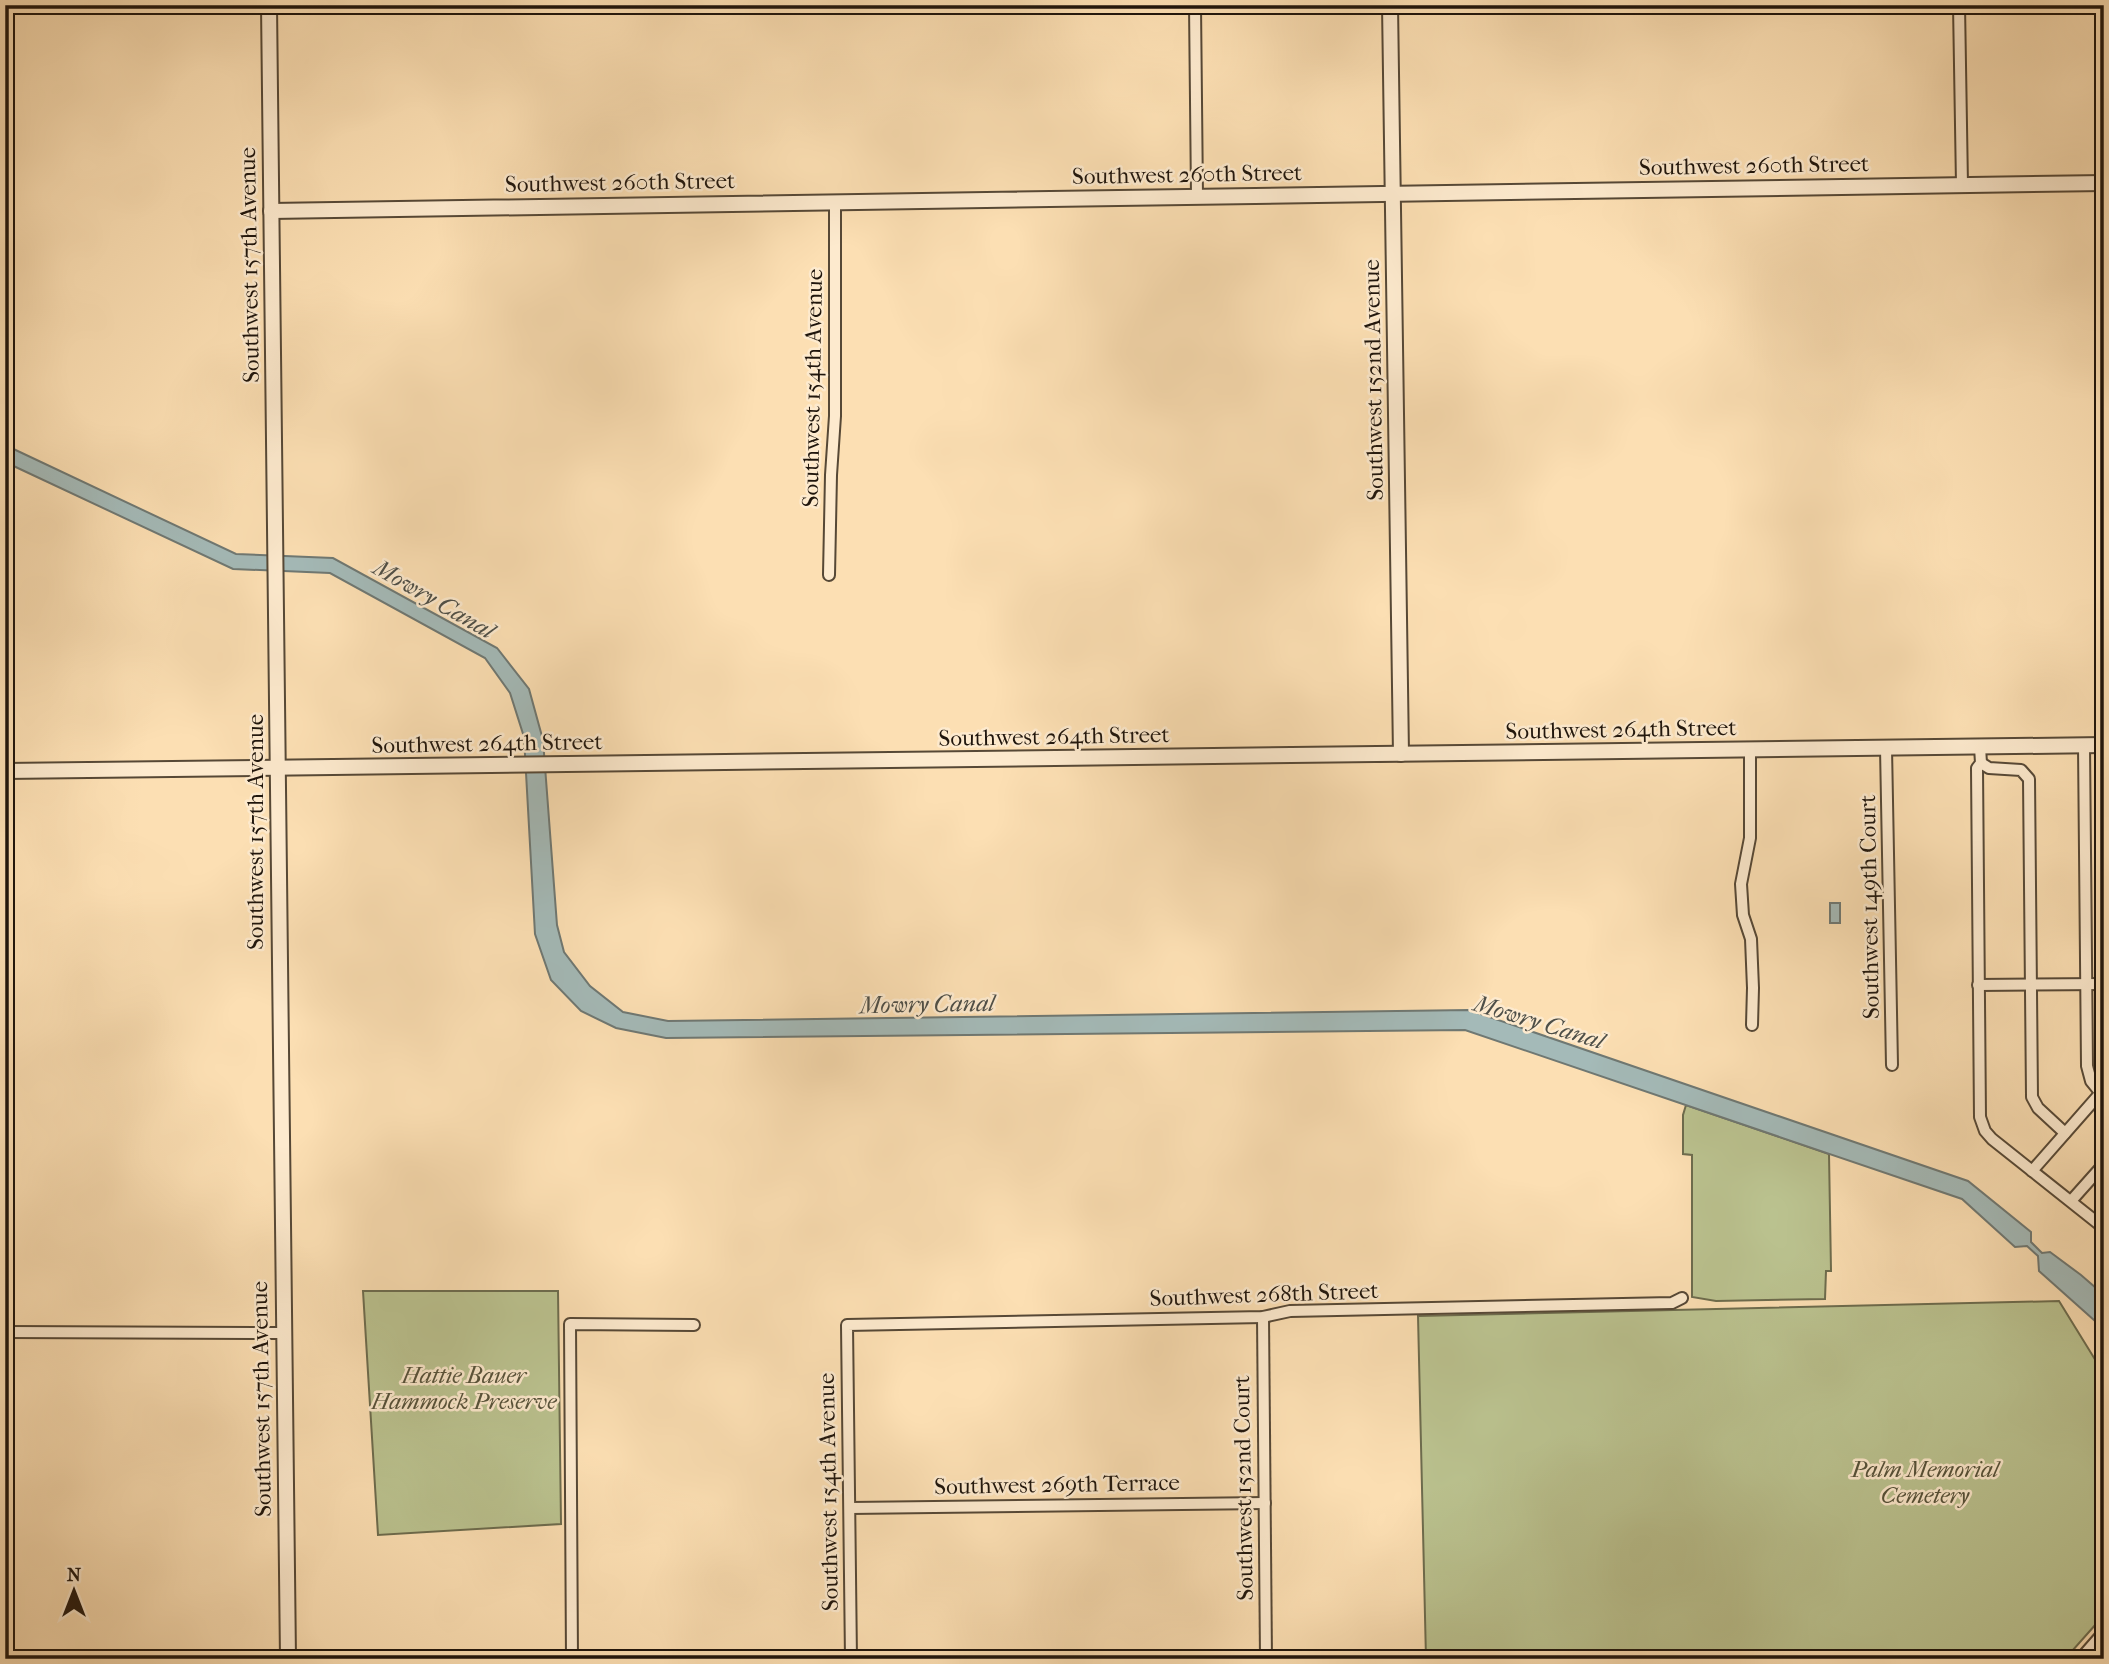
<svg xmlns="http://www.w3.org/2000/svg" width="2109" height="1664" viewBox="0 0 2109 1664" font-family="'IM FELL French Canon',serif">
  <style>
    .green { fill: #bbc390; stroke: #6d6c4e; stroke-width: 2 }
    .water { fill: #a4bab8; stroke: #6f7873; stroke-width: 2 }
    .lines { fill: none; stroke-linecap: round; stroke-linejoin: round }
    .minor-casing { stroke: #564836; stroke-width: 14 }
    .tertiary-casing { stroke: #564836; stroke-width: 18 }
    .minor { stroke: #fdeace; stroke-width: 10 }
    .tertiary { stroke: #fdeace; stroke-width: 14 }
    .labels { text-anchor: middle; stroke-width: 5; stroke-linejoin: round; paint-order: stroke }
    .street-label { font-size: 23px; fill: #1f150c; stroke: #fdeace }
    .park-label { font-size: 23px; font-style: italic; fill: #56523a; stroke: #fdeace }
    .water-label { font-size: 24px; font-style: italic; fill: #4e4f48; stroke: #fdeace }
  </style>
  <rect width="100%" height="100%" fill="#fcdfb3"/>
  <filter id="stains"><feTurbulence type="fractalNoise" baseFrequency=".00286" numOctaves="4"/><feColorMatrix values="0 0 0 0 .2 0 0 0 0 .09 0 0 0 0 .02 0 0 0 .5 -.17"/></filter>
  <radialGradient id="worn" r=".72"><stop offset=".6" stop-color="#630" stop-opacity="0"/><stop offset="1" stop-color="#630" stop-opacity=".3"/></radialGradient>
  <g class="green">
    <polygon points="1686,1105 1829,1154 1831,1271 1826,1271 1825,1299 1716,1301 1692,1297 1692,1155 1683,1154 1683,1115"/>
    <polygon points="363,1291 558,1291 561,1524 378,1535"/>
    <polygon points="2059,1301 2104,1374 2104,1615 2065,1659 1426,1659 1418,1316"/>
  </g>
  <g class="water">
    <polygon points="5,445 236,554 333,558 497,648 529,689 543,740 557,925 564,952 590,986 623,1012 668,1021 1469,1010 1968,1181 2031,1232 2031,1242 2042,1253 2050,1252 2081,1275 2104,1295 2104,1329 2039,1271 2038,1256 2027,1246 2015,1247 1962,1199 1465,1030 666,1038 616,1028 581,1011 551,980 535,934 524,737 510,693 485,658 330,573 233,569 5,462"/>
    <rect x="1830" y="903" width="10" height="20"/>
  </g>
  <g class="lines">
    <g class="minor-casing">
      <g id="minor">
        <polyline points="1195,5 1197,197"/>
        <polyline points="1959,5 1962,185"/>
        <polyline points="829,575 831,475 835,416 835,201"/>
        <polyline points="2084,745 2087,1066 2091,1081 2104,1097"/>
        <polyline points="1980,747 1981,763 1977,768 1980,1117 1985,1131 1992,1139 2104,1228"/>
        <polyline points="1886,748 1892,1065"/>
        <polyline points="1750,750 1750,838 1741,884 1743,915 1751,939 1753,988 1752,1025"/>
        <polyline points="1981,763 1989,768 2021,770 2029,779 2032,1097 2038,1108 2065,1133"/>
        <polyline points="1978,985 2104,984"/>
        <polyline points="2032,1171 2104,1089"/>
        <polyline points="2071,1201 2104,1164"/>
        <polyline points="1263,1317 1266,1659"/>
        <polyline points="5,1332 283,1333"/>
        <polyline points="850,1508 1265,1503"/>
        <polyline points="572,1659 570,1324 694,1325"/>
        <polyline points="851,1659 847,1325 1263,1317 1290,1311 1672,1303 1682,1298"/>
      </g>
    </g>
    <g class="tertiary-casing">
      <g id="tertiary">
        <polyline points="269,5 288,1659"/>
        <polyline points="1390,5 1401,754"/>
        <polyline points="271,211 2104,183"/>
        <polyline points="5,771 2104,745"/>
        <polyline points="2083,1659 2104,1635"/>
      </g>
    </g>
    <use href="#minor" class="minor"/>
    <use href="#tertiary" class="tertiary"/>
  </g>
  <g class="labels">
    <g class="street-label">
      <text transform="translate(1754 165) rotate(-1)" y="8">Southwest 260th Street</text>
      <text transform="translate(1187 174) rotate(-1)" y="8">Southwest 260th Street</text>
      <text transform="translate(620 182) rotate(-1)" y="8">Southwest 260th Street</text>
      <text transform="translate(249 265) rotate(-91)" y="8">Southwest 157th Avenue</text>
      <text transform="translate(1373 380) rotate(-91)" y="8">Southwest 152nd Avenue</text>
      <text transform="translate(812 388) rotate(-89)" y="8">Southwest 154th Avenue</text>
      <text transform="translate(1621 729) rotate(-1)" y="8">Southwest 264th Street</text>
      <text transform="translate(1054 736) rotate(-1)" y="8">Southwest 264th Street</text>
      <text transform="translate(487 743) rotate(-1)" y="8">Southwest 264th Street</text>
      <text transform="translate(255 832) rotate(-90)" y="8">Southwest 157th Avenue</text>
      <text transform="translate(1869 907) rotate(-91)" y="8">Southwest 149th Court</text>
      <text transform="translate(1264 1294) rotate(-2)" y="8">Southwest 268th Street</text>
      <text transform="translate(261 1399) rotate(-91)" y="8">Southwest 157th Avenue</text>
      <text transform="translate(1057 1484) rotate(-1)" y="8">Southwest 269th Terrace</text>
      <text transform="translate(1243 1488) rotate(-91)" y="8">Southwest 152nd Court</text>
      <text transform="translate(828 1492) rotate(-91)" y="8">Southwest 154th Avenue</text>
    </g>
    <g class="park-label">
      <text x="464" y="1383">Hattie Bauer<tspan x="464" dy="26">Hammock Preserve</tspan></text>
      <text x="1925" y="1477">Palm Memorial<tspan x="1925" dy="26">Cemetery</tspan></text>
    </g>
    <g class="water-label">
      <text transform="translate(434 599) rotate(30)" y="8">Mowry Canal</text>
      <text transform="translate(927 1004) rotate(-1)" y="8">Mowry Canal</text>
      <text transform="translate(1539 1022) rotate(17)" y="8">Mowry Canal</text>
    </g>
  </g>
  <rect width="2109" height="1664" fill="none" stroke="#fcdfb3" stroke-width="28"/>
  <rect x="7" y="7" width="2095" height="1650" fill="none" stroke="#1f150c" stroke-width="3.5"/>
  <rect x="14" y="14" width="2081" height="1636" fill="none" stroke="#1f150c" stroke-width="2"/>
  <g transform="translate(74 1591)" stroke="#fdeace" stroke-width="5" paint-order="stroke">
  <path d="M0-5L12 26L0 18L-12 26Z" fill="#1f150c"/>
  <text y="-10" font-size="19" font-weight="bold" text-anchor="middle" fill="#1f150c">N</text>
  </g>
  <rect width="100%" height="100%" filter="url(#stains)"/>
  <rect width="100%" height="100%" fill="url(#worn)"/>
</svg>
